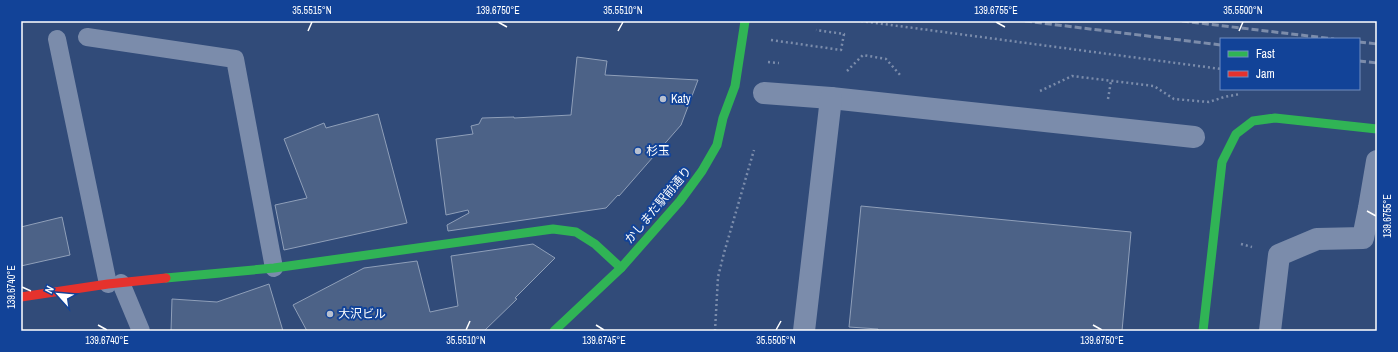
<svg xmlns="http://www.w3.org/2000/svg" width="1398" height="352" viewBox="0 0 1398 352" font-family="'Archivo Narrow','Noto Sans JP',sans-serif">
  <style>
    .building { fill: #4c6287; stroke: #8f9fb9 }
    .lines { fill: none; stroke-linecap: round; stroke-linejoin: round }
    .path { stroke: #7b8cab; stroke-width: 2.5; stroke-dasharray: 2 3; stroke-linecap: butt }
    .lane { stroke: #7b8cab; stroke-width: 18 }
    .street { stroke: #7b8cab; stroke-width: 22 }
    .fast { stroke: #30b455; stroke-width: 9 }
    .jam { stroke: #e5322d; stroke-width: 9 }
    .rail { stroke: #7c8caa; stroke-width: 3; stroke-dasharray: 7 3; stroke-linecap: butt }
    .ticks { fill: none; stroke: #fff; stroke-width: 1.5 }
    .poi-dot { fill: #b7c0d0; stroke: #124398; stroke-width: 1.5 }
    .labels { text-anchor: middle; stroke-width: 4; stroke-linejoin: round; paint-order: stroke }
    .poi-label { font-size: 12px; fill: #fff; stroke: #124398; text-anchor: start }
    .street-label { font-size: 12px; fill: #fff; stroke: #124398 }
    .neatline { fill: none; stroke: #fff; stroke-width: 1.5 }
    .ticks-label { font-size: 10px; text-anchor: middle; fill: #fff }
  </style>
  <rect width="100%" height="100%" fill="#314b79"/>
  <g class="building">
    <polygon points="577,57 607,61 605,75 698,80 681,125 619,196 618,195 606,208 448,231 447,225 469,213 468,210 446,215 436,139 473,134 471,126 479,124 482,118 514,117 514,118 571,115"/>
    <polygon points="378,114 407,223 284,250 275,205 307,198 284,139 324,123 326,128"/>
    <polygon points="861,206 1131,232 1122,331 878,331 878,329 849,327"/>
    <polygon points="62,217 70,255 21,266 21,227"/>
    <polygon points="533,244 555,258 515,298 517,299 484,331 307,331 293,305 364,268 417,261 430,312 458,306 451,256"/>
    <polygon points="269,284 283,331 171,331 172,299 217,302"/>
  </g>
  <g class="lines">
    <g class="path">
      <polyline points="861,21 1221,69"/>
      <polyline points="771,40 841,50 844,34 816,30"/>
      <polyline points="768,62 779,63"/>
      <polyline points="847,71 863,55 886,59 901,76"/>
      <polyline points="1040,91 1072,76 1154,86 1174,99 1209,102 1224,97 1240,94"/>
      <polyline points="1108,99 1111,81"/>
      <polyline points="1241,244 1252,247"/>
      <polyline points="715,331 718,277 724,253 754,150"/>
    </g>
    <g class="lane">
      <polyline points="87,37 235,59 274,268"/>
      <polyline points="57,39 108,284"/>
      <polyline points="121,283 141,331"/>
    </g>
    <g class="street">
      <polyline points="764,93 831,98 1194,137"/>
      <polyline points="804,331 831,98"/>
      <polyline points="1270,331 1279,255 1317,239 1363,238 1369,208 1377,161"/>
    </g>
    <g class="fast">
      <polyline points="166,278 274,268 553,229 576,232 595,244 621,268"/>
      <polyline points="554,331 621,268 680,201 702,171 717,145 723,118 735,86 745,21"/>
      <polyline points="1203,331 1222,162 1236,134 1253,121 1275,118 1377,129"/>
    </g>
    <polyline class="jam" points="21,297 108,284 166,278"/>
    <g class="rail">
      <polyline points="1025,21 1221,45"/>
      <polyline points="1182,21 1334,39"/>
      <polyline points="1359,42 1377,44"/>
      <polyline points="1359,61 1377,63"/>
    </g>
  </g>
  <path class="ticks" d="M498 22 507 27M996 22 1005 27M308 31 312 22M618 31 623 22M1239 31 1243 22M1367 211 1376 216M22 287 31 291M98 325 107 330M596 325 604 330M1093 325 1102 330M466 330 470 321M776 330 781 321"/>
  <g class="poi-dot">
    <circle cx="663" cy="99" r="4"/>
    <circle cx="638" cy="151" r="4"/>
    <circle cx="330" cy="314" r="4"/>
  </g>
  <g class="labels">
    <g class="poi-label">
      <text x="671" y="103">Katy</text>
      <text x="646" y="155">杉玉</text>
      <text x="338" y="318">大沢ビル</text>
    </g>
    <g class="street-label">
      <text transform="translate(658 205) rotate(-50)" y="4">かしまだ駅前通り</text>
    </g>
  </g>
  <rect width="1398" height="352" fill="none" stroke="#124398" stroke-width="44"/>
  <rect x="1220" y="38" width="140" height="52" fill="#124398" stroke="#718ec1"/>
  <rect x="1228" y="51" width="20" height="6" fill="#30b455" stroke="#718ec1"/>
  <text x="1256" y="58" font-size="12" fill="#ffffff">Fast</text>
  <rect x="1228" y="71" width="20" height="6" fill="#e5322d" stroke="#718ec1"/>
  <text x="1256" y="78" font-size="12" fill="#ffffff">Jam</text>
  <g transform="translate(58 294) rotate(297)" stroke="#124398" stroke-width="3" paint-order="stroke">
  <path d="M0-3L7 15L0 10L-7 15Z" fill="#ffffff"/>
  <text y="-6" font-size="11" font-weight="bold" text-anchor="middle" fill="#ffffff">N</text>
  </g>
  <rect x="22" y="22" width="1354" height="308" class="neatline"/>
  <g class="ticks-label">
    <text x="312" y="14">35.5515°N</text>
    <text x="498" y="14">139.6750°E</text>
    <text x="623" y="14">35.5510°N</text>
    <text x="996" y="14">139.6755°E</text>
    <text x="1243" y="14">35.5500°N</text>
    <text transform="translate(1387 216) rotate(-90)" y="4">139.6755°E</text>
    <text transform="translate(11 287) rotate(-90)" y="4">139.6740°E</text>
    <text x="107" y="344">139.6740°E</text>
    <text x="466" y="344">35.5510°N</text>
    <text x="604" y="344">139.6745°E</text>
    <text x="776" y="344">35.5505°N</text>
    <text x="1102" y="344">139.6750°E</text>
  </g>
</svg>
